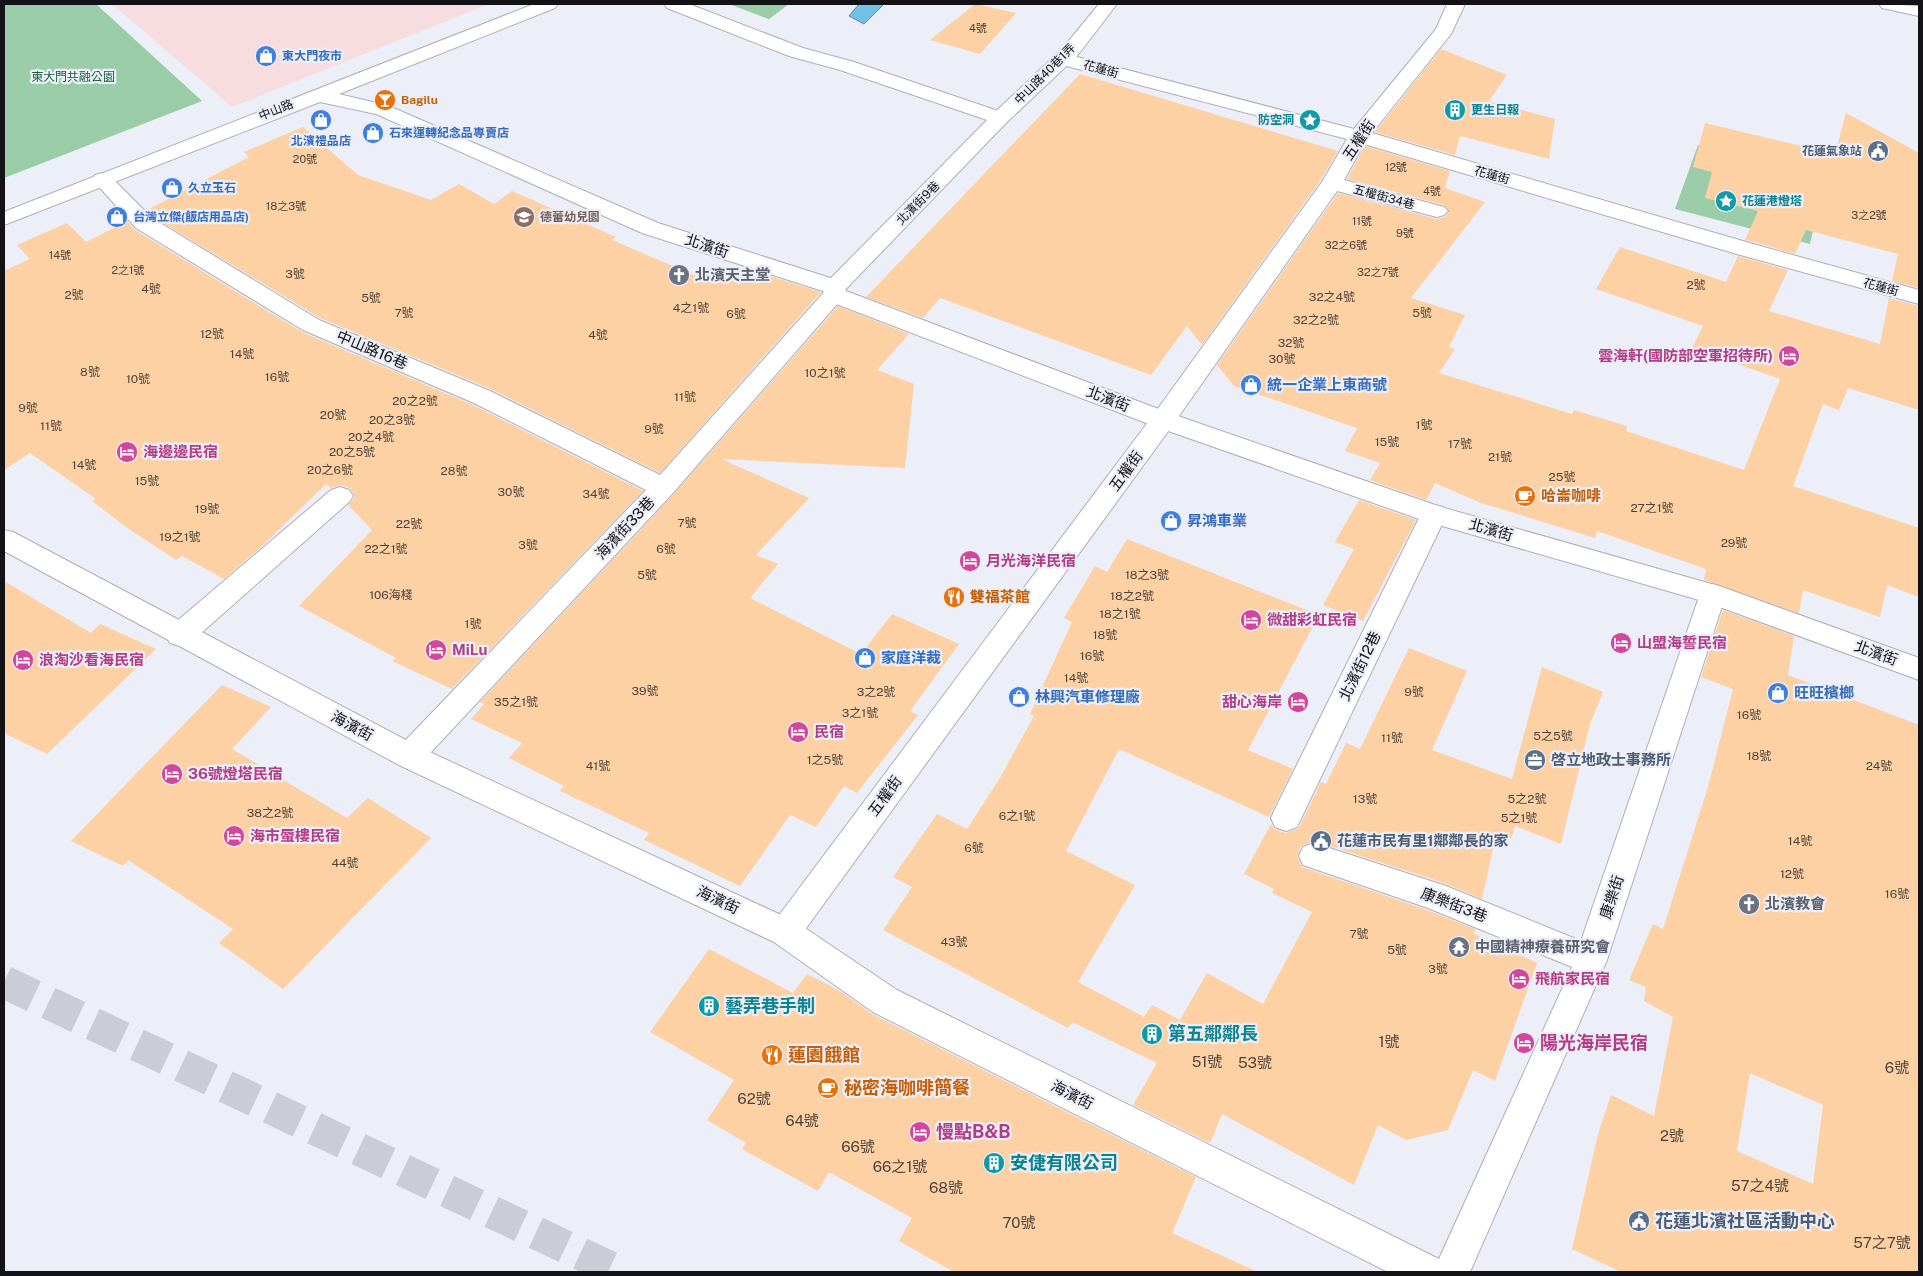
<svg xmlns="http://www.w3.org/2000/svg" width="1923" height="1276" viewBox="0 0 1923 1276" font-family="'Public Sans','Noto Sans TC',sans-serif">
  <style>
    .commercial { fill: #f8dde0 }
    .green { fill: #9acca8 }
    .water { fill: #73c0e9; stroke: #568caa }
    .building { fill: #fdd1a4; fill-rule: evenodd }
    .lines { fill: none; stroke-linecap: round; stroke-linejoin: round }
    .secondary-tunnel { stroke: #cbcdd6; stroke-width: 33; stroke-dasharray: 33 16; stroke-linecap: butt }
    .lane-casing { stroke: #adafb9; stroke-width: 2 }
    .street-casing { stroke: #adafb9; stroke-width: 2 }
    .secondary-casing { stroke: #adafb9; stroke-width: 2 }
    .lane { fill: #fff; fill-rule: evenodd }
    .street { fill: #fff; fill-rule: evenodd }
    .secondary { fill: #fff; fill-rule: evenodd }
    .labels { text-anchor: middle; stroke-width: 4.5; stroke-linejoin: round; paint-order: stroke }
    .far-number-label { font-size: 11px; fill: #4e423a }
    .far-shop-label { font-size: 12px; font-weight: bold; fill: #366cbe; stroke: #eceef8; text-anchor: start }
    .far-street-label { font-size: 12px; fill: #131317; stroke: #eceef8 }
    .far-park-label { font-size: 12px; fill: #166237; stroke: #eceef8 }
    .far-food-label { font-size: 12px; font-weight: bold; fill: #c56008; stroke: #eceef8; text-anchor: start }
    .far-culture-label { font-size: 12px; font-weight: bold; fill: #0d838f; stroke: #eceef8; text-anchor: start }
    .far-service-label { font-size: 12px; font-weight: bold; fill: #4e5e75; stroke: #eceef8; text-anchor: end }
    .far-education-label { font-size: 12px; font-weight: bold; fill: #785e54; stroke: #eceef8; text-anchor: start }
    .number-label { font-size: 12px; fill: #4e423a }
    .street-label { font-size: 15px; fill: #131317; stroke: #eceef8 }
    .worship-label { font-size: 15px; font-weight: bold; fill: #5b616d; stroke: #eceef8; text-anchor: start }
    .hotel-label { font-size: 15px; font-weight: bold; fill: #b23c85; stroke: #eceef8; text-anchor: start }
    .shop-label { font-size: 15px; font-weight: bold; fill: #366cbe; stroke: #eceef8; text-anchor: start }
    .food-label { font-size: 15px; font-weight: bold; fill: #c56008; stroke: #eceef8; text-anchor: start }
    .service-label { font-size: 15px; font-weight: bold; fill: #4e5e75; stroke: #eceef8; text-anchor: start }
    .near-number-label { font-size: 15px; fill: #4e423a }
    .near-culture-label { font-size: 18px; font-weight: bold; fill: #0d838f; stroke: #eceef8; text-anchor: start }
    .near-hotel-label { font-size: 18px; font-weight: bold; fill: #b23c85; stroke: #eceef8; text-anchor: start }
    .near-food-label { font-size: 18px; font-weight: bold; fill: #c56008; stroke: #eceef8; text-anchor: start }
    .near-service-label { font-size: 18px; font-weight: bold; fill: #4e5e75; stroke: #eceef8; text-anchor: start }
  </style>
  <rect width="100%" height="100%" fill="#eceef8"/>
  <polygon class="commercial" points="112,4 489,4 232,107"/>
  <g class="green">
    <polygon points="4,4 96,4 202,101 4,178"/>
    <polygon points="729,4 789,4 769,19"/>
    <polygon points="1698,145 1825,176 1810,244 1675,209"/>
  </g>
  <polygon class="water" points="859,4 884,4 864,24 849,16"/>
  <g class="building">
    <polygon points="975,4 1016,13 980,54 930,40"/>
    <polygon points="1441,49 1507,75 1489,101 1555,119 1549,159 1460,136 1455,155 1375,132"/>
    <polygon points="1080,74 1338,151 1320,181 1202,345 1187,326 1151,375 940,298 923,318 866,297"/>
    <polygon points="1846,113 1919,153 1919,288 1892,281 1898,254 1806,230 1795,254 1754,242 1745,240 1758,211 1705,198 1712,172 1693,167 1705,123 1835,154"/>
    <polygon points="303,127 358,175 431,200 459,184 494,204 512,191 616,237 612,240 696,276 702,271 731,281 744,268 821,292 660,473 491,389 320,318 153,217 147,210 249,157 244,152"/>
    <polygon points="1365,146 1450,171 1445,188 1485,202 1411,298 1465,315 1449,347 1455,349 1439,373 1572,414 1574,410 1627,426 1626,431 1744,470 1780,379 1692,348 1703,326 1596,289 1620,247 1726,282 1738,256 1788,270 1769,311 1880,344 1889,298 1919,306 1919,410 1848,388 1839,410 1823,404 1793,486 1919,528 1919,597 1887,585 1880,617 1803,590 1799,613 1704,580 1706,569 1597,531 1595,538 1481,503 1435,483 1426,500 1370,480 1380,463 1345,451 1357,428 1234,386 1217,365 1338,193 1437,219 1445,217 1449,212 1444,205 1347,179"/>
    <polygon points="127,221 135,230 302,332 473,405 643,491 452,689 392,661 396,658 299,606 372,530 348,505 355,497 350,488 341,485 331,488 326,484 261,547 224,579 182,556 176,560 126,527 92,501 96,499 30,453 4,470 4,271 30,259 17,245 67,223 86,242"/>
    <polygon points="838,306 909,334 877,370 914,384 905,468 721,459 809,498 756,555 778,564 750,598 861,654 892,614 959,644 910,711 918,715 857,793 844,786 816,827 790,815 740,886 644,840 649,833 560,791 564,786 509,758 522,743 471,719 484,704 480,702 673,495"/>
    <polygon points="1359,500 1416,520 1363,621 1323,605 1354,549 1335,542"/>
    <polygon points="1127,539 1319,615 1248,750 1293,769 1269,817 1119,749 1066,851 1135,885 1078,982 1144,1017 1152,1005 1180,1020 1207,973 1263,1004 1312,912 1272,893 1274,889 1244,874 1271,824 1274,829 1285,833 1299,828 1321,782 1326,784 1346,743 1360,749 1409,648 1467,671 1432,750 1512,779 1542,667 1603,692 1590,724 1561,844 1515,826 1511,839 1496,835 1482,899 1447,884 1315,841 1301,846 1297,857 1302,867 1427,910 1475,929 1474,934 1537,963 1495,1081 1473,1070 1448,1130 1406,1140 1378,1125 1354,1185 1222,1114 1210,1143 1133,1105 1157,1063 1072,1022 1068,1028 883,930 912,887 893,877 937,814 967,829 1000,778 1034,716 1030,714 1072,622 1064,618 1095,566 1107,572"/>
    <polygon points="4,581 91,633 100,624 156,649 47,754 4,733"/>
    <path d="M1723 610 1794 636 1788 675 1919 725V1272H1621L1572 1249 1598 1134 1611 1095 1654 1116 1673 1017 1644 1001 1646 987 1629 980 1653 924 1663 929 1708 787 1733 689 1701 677ZM1750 1073 1823 1105 1813 1184 1737 1151Z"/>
    <polygon points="222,685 271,707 232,749 347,818 368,798 431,838 283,989 219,943 233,929 128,860 123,866 71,841"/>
    <polygon points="709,949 793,993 807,974 840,991 872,1014 1196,1177 1172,1233 1258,1272 954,1272 899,1241 912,1218 829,1172 818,1191 742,1149 746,1143 707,1120 734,1080 650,1032"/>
  </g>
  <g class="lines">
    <polyline class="secondary-tunnel" points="4,982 619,1272"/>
    <g class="lane-casing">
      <polygon id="lane" points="1099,4 1117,4 1077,56 1007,122 843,292 835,294 827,292 824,287 827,282 993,114 1063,48"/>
    </g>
    <g class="street-casing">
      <g id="street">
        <polygon points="664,4 689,4 803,48 854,62 1007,114 1010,118 1007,122 993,122 840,70 789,56 667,8"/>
        <polygon points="1447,4 1465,4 1451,34 1372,133 1753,244 1919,290 1919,304 1737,254 1364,144 1344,180 1444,207 1448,211 1444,215 1437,217 1337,191 1172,426 796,942 785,946 774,942 769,932 774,922 1154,414 1322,182 1347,139 1055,63 1053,59 1055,55 1062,53 1354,129 1436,29"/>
        <polygon points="1879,4 1919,6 1919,16 1882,8"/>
        <polygon points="102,173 109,175 152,218 319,320 490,391 660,475 826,290 834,288 842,290 845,295 672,494 419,765 409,768 399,765 394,756 399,747 646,490 474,403 303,330 136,228 92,179 95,175"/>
        <polygon points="340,487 349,490 353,496 349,502 190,643 180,646 170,643 166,635 170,627 331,490"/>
        <polygon points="1434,505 1443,507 1447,514 1297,827 1286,831 1275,827 1271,818 1275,809 1421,514 1425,507"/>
        <polygon points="1713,584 1722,587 1726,594 1607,960 1470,1272 1433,1272 1572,967 1428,908 1303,865 1299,856 1303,847 1314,843 1446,886 1581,941 1700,594 1704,587"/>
      </g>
    </g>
    <g class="secondary-casing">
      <g id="secondary">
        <polygon points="534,4 558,4 555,8 339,94 389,106 658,223 843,282 846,291 1172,414 1441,507 1722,587 1919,658 1919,680 1706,602 1425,521 1154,426 826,300 823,291 642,233 376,114 320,102 4,225 4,212"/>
        <polygon points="4,530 13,532 419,747 796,922 897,990 1439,1259 1444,1272 1388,1272 873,1012 774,942 399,765 4,551"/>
      </g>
    </g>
    <use href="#lane" class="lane"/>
    <use href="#street" class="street"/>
    <use href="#secondary" class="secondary"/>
  </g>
  <defs>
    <g id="shop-disc" transform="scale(1.125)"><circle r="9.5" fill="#3f7fe0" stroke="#eceef8"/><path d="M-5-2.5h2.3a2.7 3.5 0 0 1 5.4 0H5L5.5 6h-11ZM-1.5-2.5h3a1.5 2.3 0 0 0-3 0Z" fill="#fff"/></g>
    <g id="bar-disc" transform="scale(1.125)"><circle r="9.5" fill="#e8710a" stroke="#eceef8"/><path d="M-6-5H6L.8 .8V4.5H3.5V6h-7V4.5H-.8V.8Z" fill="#fff"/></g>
    <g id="building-disc" transform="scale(1.125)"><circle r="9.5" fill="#0f9aa8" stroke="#eceef8"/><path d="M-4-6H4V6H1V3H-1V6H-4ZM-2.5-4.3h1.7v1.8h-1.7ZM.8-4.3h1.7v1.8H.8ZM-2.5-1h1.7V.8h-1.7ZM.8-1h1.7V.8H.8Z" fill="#fff"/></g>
    <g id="sight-disc" transform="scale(1.125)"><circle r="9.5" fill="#0f9aa8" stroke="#eceef8"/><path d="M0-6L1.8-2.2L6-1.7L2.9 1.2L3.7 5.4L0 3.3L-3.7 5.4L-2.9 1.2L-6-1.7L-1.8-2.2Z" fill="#fff"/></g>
    <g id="civic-disc" transform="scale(1.125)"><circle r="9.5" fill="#5c6f8a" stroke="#eceef8"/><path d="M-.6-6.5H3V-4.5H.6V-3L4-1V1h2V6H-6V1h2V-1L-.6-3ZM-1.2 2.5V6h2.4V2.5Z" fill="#fff"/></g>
    <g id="school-disc" transform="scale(1.125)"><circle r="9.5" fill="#8d6e63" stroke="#eceef8"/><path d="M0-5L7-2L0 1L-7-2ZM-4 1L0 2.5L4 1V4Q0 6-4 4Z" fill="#fff"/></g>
    <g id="church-disc" transform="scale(1.125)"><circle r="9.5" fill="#6b7280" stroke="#eceef8"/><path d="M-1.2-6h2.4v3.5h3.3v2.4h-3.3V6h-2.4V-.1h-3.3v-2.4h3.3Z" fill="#fff"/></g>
    <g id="hotel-disc" transform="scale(1.125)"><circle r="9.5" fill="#d1479c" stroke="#eceef8"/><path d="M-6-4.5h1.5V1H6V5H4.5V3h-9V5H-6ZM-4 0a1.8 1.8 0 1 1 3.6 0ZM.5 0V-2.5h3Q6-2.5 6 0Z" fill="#fff"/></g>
    <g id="cafe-disc" transform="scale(1.125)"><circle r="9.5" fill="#e8710a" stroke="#eceef8"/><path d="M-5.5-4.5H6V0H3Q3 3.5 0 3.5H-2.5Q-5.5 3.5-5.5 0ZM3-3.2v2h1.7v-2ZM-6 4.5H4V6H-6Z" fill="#fff"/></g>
    <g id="restaurant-disc" transform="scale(1.125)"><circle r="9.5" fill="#e8710a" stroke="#eceef8"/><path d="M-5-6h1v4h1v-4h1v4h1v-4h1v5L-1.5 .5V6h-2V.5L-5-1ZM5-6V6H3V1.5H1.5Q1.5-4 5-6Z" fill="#fff"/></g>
    <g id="office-disc" transform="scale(1.125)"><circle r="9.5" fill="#5c6f8a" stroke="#eceef8"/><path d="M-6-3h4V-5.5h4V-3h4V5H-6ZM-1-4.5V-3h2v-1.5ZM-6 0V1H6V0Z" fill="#fff"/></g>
    <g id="temple-disc" transform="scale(1.125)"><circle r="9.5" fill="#6b7280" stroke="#eceef8"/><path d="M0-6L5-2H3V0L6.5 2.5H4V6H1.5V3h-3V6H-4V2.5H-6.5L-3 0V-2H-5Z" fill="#fff"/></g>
  </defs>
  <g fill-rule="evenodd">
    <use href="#shop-disc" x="266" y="56"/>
    <use href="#bar-disc" x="385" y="100"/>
    <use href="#building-disc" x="1455" y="110"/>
    <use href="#shop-disc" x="321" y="120"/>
    <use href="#sight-disc" x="1310" y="120"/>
    <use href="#shop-disc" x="373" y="133"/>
    <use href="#civic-disc" x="1878" y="151"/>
    <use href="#shop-disc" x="172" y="188"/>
    <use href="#sight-disc" x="1726" y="201"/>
    <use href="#shop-disc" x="117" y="217"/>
    <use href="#school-disc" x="524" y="217"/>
    <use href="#church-disc" x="679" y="275"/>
    <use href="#hotel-disc" x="1789" y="356"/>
    <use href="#shop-disc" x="1251" y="385"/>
    <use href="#hotel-disc" x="127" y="452"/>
    <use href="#cafe-disc" x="1525" y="496"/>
    <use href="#shop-disc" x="1171" y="521"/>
    <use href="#hotel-disc" x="970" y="561"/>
    <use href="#restaurant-disc" x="954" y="597"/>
    <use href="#hotel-disc" x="1251" y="620"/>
    <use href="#hotel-disc" x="1621" y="643"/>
    <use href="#hotel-disc" x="436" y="650"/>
    <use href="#shop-disc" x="865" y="658"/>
    <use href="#hotel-disc" x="23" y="660"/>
    <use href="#shop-disc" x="1778" y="693"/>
    <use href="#shop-disc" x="1019" y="697"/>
    <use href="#hotel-disc" x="1298" y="702"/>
    <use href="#hotel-disc" x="798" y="732"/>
    <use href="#office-disc" x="1535" y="760"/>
    <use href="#hotel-disc" x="172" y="774"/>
    <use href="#hotel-disc" x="234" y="836"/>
    <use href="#civic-disc" x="1321" y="841"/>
    <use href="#church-disc" x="1749" y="904"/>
    <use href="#temple-disc" x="1459" y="947"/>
    <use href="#hotel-disc" x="1519" y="979"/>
    <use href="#building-disc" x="709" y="1006"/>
    <use href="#building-disc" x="1152" y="1034"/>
    <use href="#hotel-disc" x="1524" y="1043"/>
    <use href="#restaurant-disc" x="772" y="1055"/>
    <use href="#cafe-disc" x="828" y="1088"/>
    <use href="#hotel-disc" x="920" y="1132"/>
    <use href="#building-disc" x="994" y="1163"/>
    <use href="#civic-disc" x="1639" y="1221"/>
  </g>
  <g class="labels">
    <g class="far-number-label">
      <text x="978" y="32">4號</text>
      <text x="305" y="163">20號</text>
      <text x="1396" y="171">12號</text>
      <text x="1432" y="195">4號</text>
      <text x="286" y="210">18之3號</text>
      <text x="1869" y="219">3之2號</text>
      <text x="1362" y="225">11號</text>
      <text x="1405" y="237">9號</text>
      <text x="1346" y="249">32之6號</text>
      <text x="60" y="259">14號</text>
      <text x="128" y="274">2之1號</text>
      <text x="1378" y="276">32之7號</text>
    </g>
    <g class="far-shop-label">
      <text x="282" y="60">東大門夜市</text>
      <text x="389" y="137">石來運轉紀念品專賣店</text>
      <text x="321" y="145" text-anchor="middle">北濱禮品店</text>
      <text x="188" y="192">久立玉石</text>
      <text x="133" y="221">台灣立傑(飯店用品店)</text>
    </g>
    <g class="far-street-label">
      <text transform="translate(1101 69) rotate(15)" y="4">花蓮街</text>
      <text transform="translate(1045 74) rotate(-45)" y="4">中山路40巷1弄</text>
      <text transform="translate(276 110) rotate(-22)" y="4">中山路</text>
      <text transform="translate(1492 175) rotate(16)" y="4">花蓮街</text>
      <text transform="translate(1384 197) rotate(15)" y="4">五權街34巷</text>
      <text transform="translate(918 203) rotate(-45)" y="4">北濱街9巷</text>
      <text transform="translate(1881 287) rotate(15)" y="4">花蓮街</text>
    </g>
    <g class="far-park-label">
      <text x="73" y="81">東大門共融公園</text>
    </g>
    <g class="far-food-label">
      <text x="401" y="104">Bagilu</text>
    </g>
    <g class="far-culture-label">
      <text x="1471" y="114">更生日報</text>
      <text x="1294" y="124" text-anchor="end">防空洞</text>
      <text x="1742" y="205">花蓮港燈塔</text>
    </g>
    <g class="far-service-label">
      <text x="1862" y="155">花蓮氣象站</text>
    </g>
    <g class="far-education-label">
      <text x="540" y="221">德蕾幼兒園</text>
    </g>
    <g class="number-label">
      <text x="295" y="278">3號</text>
      <text x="1696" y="289">2號</text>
      <text x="151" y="293">4號</text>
      <text x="74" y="299">2號</text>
      <text x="1332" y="301">32之4號</text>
      <text x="371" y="302">5號</text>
      <text x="691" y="312">4之1號</text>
      <text x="404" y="317">7號</text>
      <text x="1422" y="317">5號</text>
      <text x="736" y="318">6號</text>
      <text x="1316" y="324">32之2號</text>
      <text x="212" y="338">12號</text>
      <text x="598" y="339">4號</text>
      <text x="1291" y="347">32號</text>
      <text x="242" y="358">14號</text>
      <text x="1282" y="363">30號</text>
      <text x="90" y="376">8號</text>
      <text x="825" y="377">10之1號</text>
      <text x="277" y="381">16號</text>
      <text x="138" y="383">10號</text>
      <text x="685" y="401">11號</text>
      <text x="415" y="405">20之2號</text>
      <text x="28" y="412">9號</text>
      <text x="333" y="419">20號</text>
      <text x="392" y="424">20之3號</text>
      <text x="1424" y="429">1號</text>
      <text x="51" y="430">11號</text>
      <text x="654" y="433">9號</text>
      <text x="371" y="441">20之4號</text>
      <text x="1387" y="446">15號</text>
      <text x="1460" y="448">17號</text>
      <text x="352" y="456">20之5號</text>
      <text x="1500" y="461">21號</text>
      <text x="84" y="469">14號</text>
      <text x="330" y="474">20之6號</text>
      <text x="454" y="475">28號</text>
      <text x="1562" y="481">25號</text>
      <text x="147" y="485">15號</text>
      <text x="511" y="496">30號</text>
      <text x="596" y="498">34號</text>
      <text x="1652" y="512">27之1號</text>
      <text x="207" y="513">19號</text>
      <text x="687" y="527">7號</text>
      <text x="409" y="528">22號</text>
      <text x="180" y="541">19之1號</text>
      <text x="1734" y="547">29號</text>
      <text x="528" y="549">3號</text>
      <text x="386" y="553">22之1號</text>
      <text x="666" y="553">6號</text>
      <text x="647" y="579">5號</text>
      <text x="1147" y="579">18之3號</text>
      <text x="391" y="599">106海棧</text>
      <text x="1132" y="600">18之2號</text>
      <text x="1120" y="618">18之1號</text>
      <text x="473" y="628">1號</text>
      <text x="1105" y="639">18號</text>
      <text x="1092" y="660">16號</text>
      <text x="1076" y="682">14號</text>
      <text x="645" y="695">39號</text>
      <text x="876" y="696">3之2號</text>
      <text x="1414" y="696">9號</text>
      <text x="516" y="706">35之1號</text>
      <text x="860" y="717">3之1號</text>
      <text x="1749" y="719">16號</text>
      <text x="1553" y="740">5之5號</text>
      <text x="1392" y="742">11號</text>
      <text x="1759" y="760">18號</text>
      <text x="825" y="764">1之5號</text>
      <text x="598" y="770">41號</text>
      <text x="1879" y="770">24號</text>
      <text x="1365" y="803">13號</text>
      <text x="1527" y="803">5之2號</text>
      <text x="270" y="817">38之2號</text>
      <text x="1017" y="820">6之1號</text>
      <text x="1519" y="822">5之1號</text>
      <text x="1800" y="845">14號</text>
      <text x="974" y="852">6號</text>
      <text x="345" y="867">44號</text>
      <text x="1792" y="878">12號</text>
      <text x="1897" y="898">16號</text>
      <text x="1359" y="938">7號</text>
      <text x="954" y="946">43號</text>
      <text x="1397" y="954">5號</text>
      <text x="1438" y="973">3號</text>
    </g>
    <g class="street-label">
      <text transform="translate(1359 140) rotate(-56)" y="5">五權街</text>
      <text transform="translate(707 246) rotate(18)" y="5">北濱街</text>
      <text transform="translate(372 350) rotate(23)" y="5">中山路16巷</text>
      <text transform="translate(1108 399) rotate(21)" y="5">北濱街</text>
      <text transform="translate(1126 471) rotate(-54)" y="5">五權街</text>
      <text transform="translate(625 528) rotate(-47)" y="5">海濱街33巷</text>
      <text transform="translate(1491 530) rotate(16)" y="5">北濱街</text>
      <text transform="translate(1876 653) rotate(20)" y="5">北濱街</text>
      <text transform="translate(1360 666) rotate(-64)" y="5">北濱街12巷</text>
      <text transform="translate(352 726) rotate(28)" y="5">海濱街</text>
      <text transform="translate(885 796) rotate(-54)" y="5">五權街</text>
      <text transform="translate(1612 897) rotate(-72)" y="5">康樂街</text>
      <text transform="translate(718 900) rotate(25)" y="5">海濱街</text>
      <text transform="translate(1454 905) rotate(21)" y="5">康樂街3巷</text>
      <text transform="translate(1072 1095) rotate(27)" y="5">海濱街</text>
    </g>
    <g class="worship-label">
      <text x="695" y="280">北濱天主堂</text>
      <text x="1765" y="909">北濱教會</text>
      <text x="1475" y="952">中國精神療養研究會</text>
    </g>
    <g class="hotel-label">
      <text x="1773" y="361" text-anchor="end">雲海軒(國防部空軍招待所)</text>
      <text x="143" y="457">海邊邊民宿</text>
      <text x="986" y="566">月光海洋民宿</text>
      <text x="1267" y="625">微甜彩虹民宿</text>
      <text x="1637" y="648">山盟海誓民宿</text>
      <text x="452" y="655">MiLu</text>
      <text x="39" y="665">浪淘沙看海民宿</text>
      <text x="1282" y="707" text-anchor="end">甜心海岸</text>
      <text x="814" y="737">民宿</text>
      <text x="188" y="779">36號燈塔民宿</text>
      <text x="250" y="841">海市蜃樓民宿</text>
      <text x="1535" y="984">飛航家民宿</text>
    </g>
    <g class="shop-label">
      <text x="1267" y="390">統一企業上東商號</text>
      <text x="1187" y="526">昇鴻車業</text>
      <text x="881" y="663">家庭洋裁</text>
      <text x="1794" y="698">旺旺檳榔</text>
      <text x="1035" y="702">林興汽車修理廠</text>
    </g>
    <g class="food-label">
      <text x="1541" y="501">哈崙咖啡</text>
      <text x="970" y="602">雙福茶館</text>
    </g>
    <g class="service-label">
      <text x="1551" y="765">啓立地政士事務所</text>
      <text x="1337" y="846">花蓮市民有里1鄰鄰長的家</text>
    </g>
    <g class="near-number-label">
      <text x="1389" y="1047">1號</text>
      <text x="1207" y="1067">51號</text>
      <text x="1255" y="1068">53號</text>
      <text x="1897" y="1073">6號</text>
      <text x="754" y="1104">62號</text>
      <text x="802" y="1126">64號</text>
      <text x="1672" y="1141">2號</text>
      <text x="858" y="1152">66號</text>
      <text x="900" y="1172">66之1號</text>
      <text x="1760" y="1191">57之4號</text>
      <text x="946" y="1193">68號</text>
      <text x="1019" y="1228">70號</text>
      <text x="1882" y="1248">57之7號</text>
    </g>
    <g class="near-culture-label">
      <text x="725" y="1012">藝弄巷手制</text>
      <text x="1168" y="1040">第五鄰鄰長</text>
      <text x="1010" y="1169">安倢有限公司</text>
    </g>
    <g class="near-hotel-label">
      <text x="1540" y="1049">陽光海岸民宿</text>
      <text x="936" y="1138">慢點B&amp;B</text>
    </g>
    <g class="near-food-label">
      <text x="788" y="1061">蓮園餓館</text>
      <text x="844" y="1094">秘密海咖啡簡餐</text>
    </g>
    <g class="near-service-label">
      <text x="1655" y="1227">花蓮北濱社區活動中心</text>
    </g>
  </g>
  <rect width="1923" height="1276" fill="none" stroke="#131317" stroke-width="10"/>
</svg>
